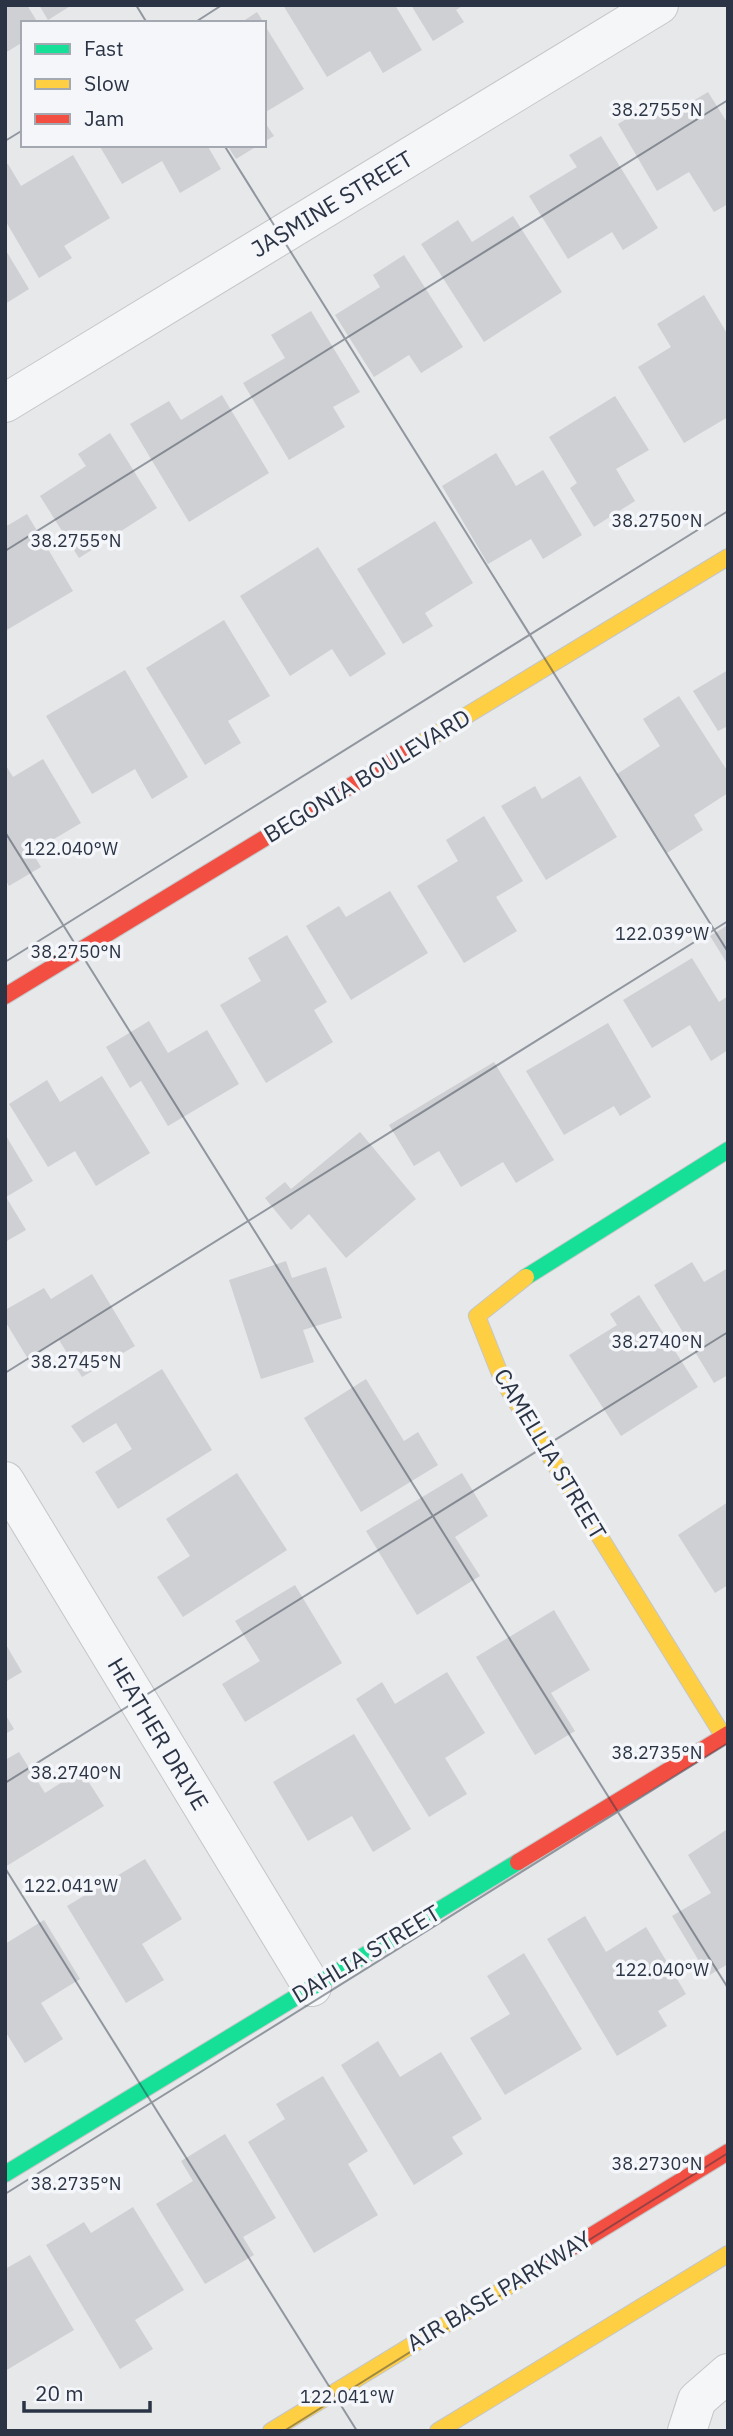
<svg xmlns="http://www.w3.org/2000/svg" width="733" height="2436" viewBox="0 0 733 2436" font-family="'IBM Plex Sans',sans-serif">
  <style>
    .building { fill: #ced0d3 }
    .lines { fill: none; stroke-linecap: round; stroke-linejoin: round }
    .street-casing { stroke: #c4c6c8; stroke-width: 40 }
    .fast-casing { stroke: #c4c6c8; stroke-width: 18 }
    .slow-casing { stroke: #c4c6c8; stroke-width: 18 }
    .jam-casing { stroke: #c4c6c8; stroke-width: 18 }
    .street { stroke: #f5f6f7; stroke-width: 38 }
    .fast { stroke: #16e098; stroke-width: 16 }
    .slow { stroke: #ffcf43; stroke-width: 16 }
    .jam { stroke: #f24e42; stroke-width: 16 }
    .ticks { fill: none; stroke: #2b3445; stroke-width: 2; stroke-opacity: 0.45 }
    .labels { text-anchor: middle; stroke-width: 7; stroke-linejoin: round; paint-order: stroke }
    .street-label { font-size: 23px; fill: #2b3445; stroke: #f4f6f9 }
    .ticks-label { font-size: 18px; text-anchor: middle; fill: #2b3445; stroke: #f4f6f9; stroke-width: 7; stroke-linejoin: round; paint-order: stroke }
  </style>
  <rect width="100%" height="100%" fill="#e6e8ea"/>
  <g class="building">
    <polygon points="5,5 27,5 38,23 23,23 23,42 5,53"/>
    <polygon points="39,5 72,5 48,20"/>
    <polygon points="283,5 395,5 422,50 383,73 370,51 327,77"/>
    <polygon points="411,5 464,5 456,10 464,22 433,41"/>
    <polygon points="257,12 264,23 240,23"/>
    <polygon points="264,24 304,89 264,113"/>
    <polygon points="708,92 728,124 728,204 714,212 689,172 657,191 618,124 658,100 668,116"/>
    <polygon points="264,121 274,136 264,142"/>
    <polygon points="601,136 658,228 623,250 612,232 568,259 529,196 577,167 569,155"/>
    <polygon points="99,145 207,145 221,169 180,193 162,161 122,184"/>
    <polygon points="227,145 259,145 236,159"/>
    <polygon points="73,155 110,218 64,246 72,258 39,278 5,220 5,165 8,164 21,186"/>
    <polygon points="513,216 562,292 484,342 421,244 458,220 472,242"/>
    <polygon points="5,249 29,289 5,304"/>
    <polygon points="404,255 463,347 421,373 409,355 374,377 335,315 380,287 373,275"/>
    <polygon points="704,295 728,335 728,417 684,443 638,367 671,347 657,324"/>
    <polygon points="311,311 360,392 333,407 345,427 289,460 243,383 285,358 271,335"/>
    <polygon points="222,395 269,473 189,522 130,424 169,401 181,420"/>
    <polygon points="615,396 649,450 616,469 635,501 594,527 570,488 577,483 549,437"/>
    <polygon points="110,433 157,508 79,558 40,496 86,466 78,454"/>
    <polygon points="496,453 516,486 543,470 582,535 543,559 531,539 488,564 442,486"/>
    <polygon points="27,514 73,591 5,631 5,527"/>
    <polygon points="435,521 473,583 425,613 433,626 403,644 357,569"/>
    <polygon points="318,547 386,654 350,677 332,649 290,676 240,596"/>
    <polygon points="224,620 270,696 228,721 241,743 205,765 146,668"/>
    <polygon points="125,670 188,777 152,799 135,769 92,794 46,716"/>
    <polygon points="728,670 728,726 718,731 693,691"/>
    <polygon points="679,696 728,772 728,793 694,815 703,830 667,853 617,774 660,746 643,719"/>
    <polygon points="43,759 81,823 32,852 41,867 9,886 5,879 5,764 13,777"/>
    <polygon points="580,776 617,837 546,880 501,806 535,786 542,799"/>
    <polygon points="484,816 523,881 496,897 517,931 464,963 417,886 458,861 446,840"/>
    <polygon points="390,891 428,953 351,1000 306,926 339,906 346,917"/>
    <polygon points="728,925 728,965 710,936"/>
    <polygon points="287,935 327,1002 314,1010 333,1042 266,1083 220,1005 261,981 248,958"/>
    <polygon points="692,958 719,1002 728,996 728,1050 711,1061 690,1025 652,1048 623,1000"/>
    <polygon points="149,1021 168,1053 207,1030 239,1084 168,1126 141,1081 130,1088 106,1047"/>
    <polygon points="608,1023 651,1097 620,1116 614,1106 564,1135 526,1071"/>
    <polygon points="494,1062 554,1160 516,1183 503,1162 461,1187 439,1151 414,1166 389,1125"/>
    <polygon points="102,1076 150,1153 96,1186 75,1151 48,1167 9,1104 47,1080 60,1102"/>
    <polygon points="360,1132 416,1199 346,1258 309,1214 291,1230 265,1198 285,1182 291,1189"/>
    <polygon points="5,1134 33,1181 6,1197 26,1230 5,1242"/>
    <polygon points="286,1261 292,1278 326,1267 342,1318 303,1330 314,1362 261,1379 229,1280"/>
    <polygon points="692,1262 704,1282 728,1268 728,1375 714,1383 654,1285"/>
    <polygon points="92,1274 135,1346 82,1377 59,1340 28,1359 5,1321 5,1310 44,1288 51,1299"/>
    <polygon points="639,1295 698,1387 621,1436 569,1355 617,1325 610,1314"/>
    <polygon points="162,1369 212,1450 118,1509 95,1472 132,1449 116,1423 83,1443 71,1426"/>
    <polygon points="366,1379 404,1441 418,1432 438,1465 361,1512 304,1418"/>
    <polygon points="237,1473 287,1550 183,1617 157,1577 190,1556 166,1519"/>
    <polygon points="462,1473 488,1516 455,1537 480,1576 417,1615 366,1531"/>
    <polygon points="728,1502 728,1585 715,1593 678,1535"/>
    <polygon points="295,1585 342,1663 245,1722 222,1684 260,1661 235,1621"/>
    <polygon points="554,1610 590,1670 551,1693 575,1731 535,1755 476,1657"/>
    <polygon points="5,1643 22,1672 5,1682"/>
    <polygon points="447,1672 485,1733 445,1758 467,1794 429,1817 356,1699 382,1682 395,1704"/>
    <polygon points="5,1714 14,1729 5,1734"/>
    <polygon points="354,1734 411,1829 373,1852 352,1816 308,1841 273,1782"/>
    <polygon points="19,1752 45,1793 81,1770 104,1806 5,1867 5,1760"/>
    <polygon points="726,1830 728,1964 708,1976 672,1916 711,1893 688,1855"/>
    <polygon points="145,1859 182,1919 142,1944 164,1980 126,2003 67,1906"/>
    <polygon points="585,1916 606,1952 646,1927 686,1994 658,2011 667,2026 617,2056 547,1939"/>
    <polygon points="44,1920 80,1979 41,2003 63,2039 25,2063 5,2031 5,1944"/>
    <polygon points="524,1953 582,2049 505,2095 470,2038 510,2014 487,1976"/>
    <polygon points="378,2041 400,2077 441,2052 482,2119 452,2137 463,2154 414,2185 341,2065"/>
    <polygon points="323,2076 368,2151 348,2164 378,2215 314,2253 248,2142 285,2119 276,2104"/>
    <polygon points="225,2134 276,2218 243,2237 254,2255 205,2284 156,2204 193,2181 181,2161"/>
    <polygon points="133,2207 184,2290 135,2320 153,2349 120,2369 46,2245 84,2222 91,2233"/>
    <polygon points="30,2255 74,2330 5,2371 5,2269"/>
  </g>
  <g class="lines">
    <g class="street-casing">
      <g id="street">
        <polyline points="5,403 659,5"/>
        <polyline points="5,1481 312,1987"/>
        <polyline points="687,2431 697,2400 728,2373"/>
      </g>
    </g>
    <g class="fast-casing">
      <g id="fast">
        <polyline points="526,1277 728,1150"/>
        <polyline points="5,2174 518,1862"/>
      </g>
    </g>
    <g class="slow-casing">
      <g id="slow">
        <polyline points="408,751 728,557"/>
        <polyline points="526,1277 477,1316 502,1379 724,1737"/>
        <polyline points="271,2431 530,2273"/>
        <polyline points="438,2431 728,2254"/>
      </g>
    </g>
    <g class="jam-casing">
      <g id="jam">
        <polyline points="5,996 408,751"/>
        <polyline points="518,1862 728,1734"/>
        <polyline points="530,2273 728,2152"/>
      </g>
    </g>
    <use href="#street" class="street"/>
    <use href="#fast" class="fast"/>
    <use href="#slow" class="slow"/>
    <use href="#jam" class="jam"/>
  </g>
  <path class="ticks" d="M136 5 147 23M194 23 222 5M5 141 23 130M224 145 728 952M5 551 728 100M5 832 728 1988M5 962 728 511M5 1373 728 921M5 1783 728 1332M5 1868 357 2431M5 2194 728 1743M284 2431 728 2153"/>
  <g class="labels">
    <g class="street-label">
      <text transform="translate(332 204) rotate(-31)" y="8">JASMINE STREET</text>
      <text transform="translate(367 776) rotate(-31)" y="8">BEGONIA BOULEVARD</text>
      <text transform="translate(550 1454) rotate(59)" y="8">CAMELLIA STREET</text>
      <text transform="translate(158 1734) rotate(59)" y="8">HEATHER DRIVE</text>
      <text transform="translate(366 1954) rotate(-31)" y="8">DAHLIA STREET</text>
      <text transform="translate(499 2291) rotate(-31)" y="8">AIR BASE PARKWAY</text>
    </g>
  </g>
  <g class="ticks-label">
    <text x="657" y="116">38.2755°N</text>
    <text x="657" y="527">38.2750°N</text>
    <text x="76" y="547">38.2755°N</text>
    <text x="71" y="855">122.040°W</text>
    <text x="662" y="940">122.039°W</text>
    <text x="76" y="958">38.2750°N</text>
    <text x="657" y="1348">38.2740°N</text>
    <text x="76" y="1368">38.2745°N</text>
    <text x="657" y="1759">38.2735°N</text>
    <text x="76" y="1779">38.2740°N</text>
    <text x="71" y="1892">122.041°W</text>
    <text x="662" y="1976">122.040°W</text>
    <text x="657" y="2170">38.2730°N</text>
    <text x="76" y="2190">38.2735°N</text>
    <text x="347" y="2403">122.041°W</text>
  </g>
  <rect width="733" height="2436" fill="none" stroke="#2b3445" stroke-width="14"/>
  <rect x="21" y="21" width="245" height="126" fill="#f4f6f9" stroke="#a4a8b1" stroke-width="2"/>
  <rect x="35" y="44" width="35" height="10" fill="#16e098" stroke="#a4a8b1" stroke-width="2"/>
  <text x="84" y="56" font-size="21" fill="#2b3445">Fast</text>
  <rect x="35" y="79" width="35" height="10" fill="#ffcf43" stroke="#a4a8b1" stroke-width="2"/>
  <text x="84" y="91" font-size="21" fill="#2b3445">Slow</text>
  <rect x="35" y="114" width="35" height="10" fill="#f24e42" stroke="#a4a8b1" stroke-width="2"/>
  <text x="84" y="126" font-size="21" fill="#2b3445">Jam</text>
  <path d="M24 2401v10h126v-10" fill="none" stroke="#2b3445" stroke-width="3.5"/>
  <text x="35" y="2401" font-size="21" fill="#2b3445" stroke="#f4f6f9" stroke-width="5" paint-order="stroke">20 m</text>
</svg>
